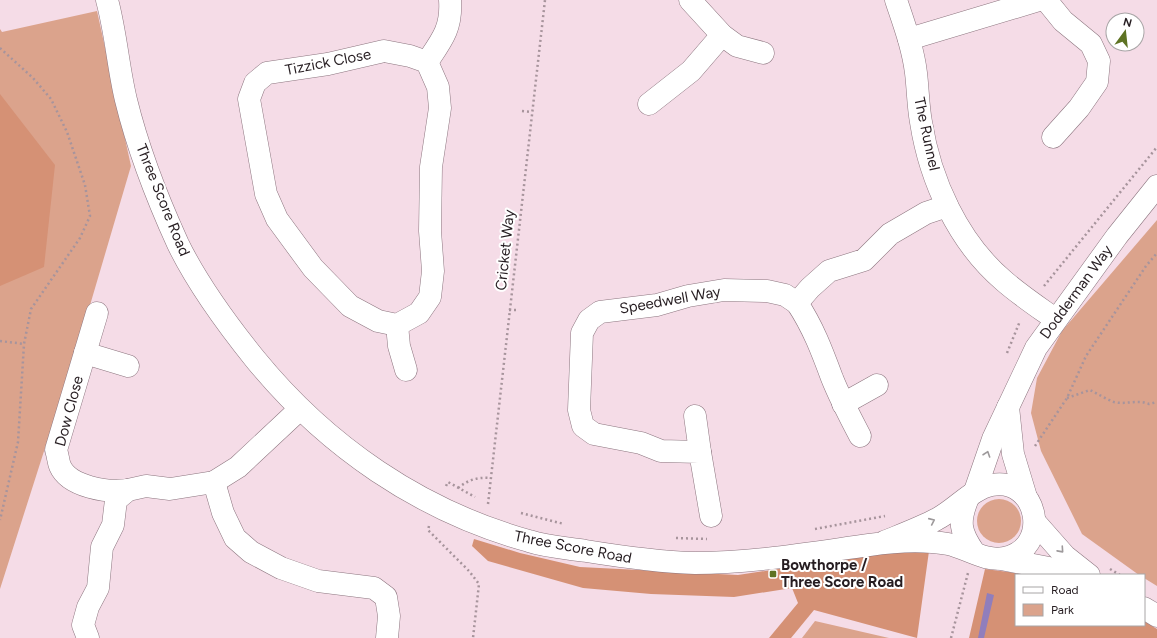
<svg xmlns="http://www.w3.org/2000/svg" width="1157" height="638" viewBox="0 0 1157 638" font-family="Figtree,sans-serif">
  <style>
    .green { fill: #dba38c }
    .forest { fill: #d59175 }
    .water { fill: #907ebc }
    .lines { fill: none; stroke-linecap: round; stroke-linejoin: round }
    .minor-casing { stroke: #8c757f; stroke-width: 23 }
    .path { stroke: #a7949c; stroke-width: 2.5; stroke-dasharray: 2 3; stroke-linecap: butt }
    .minor { stroke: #fff; stroke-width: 22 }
    .oneway { stroke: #9d999b }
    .poi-dot { fill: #5e7323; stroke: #fff; stroke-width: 1.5 }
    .labels { text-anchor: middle; stroke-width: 4; stroke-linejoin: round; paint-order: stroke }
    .street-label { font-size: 15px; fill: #261d21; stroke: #fff }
    .poi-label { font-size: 15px; font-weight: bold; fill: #261d21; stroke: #fff; text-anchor: start }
  </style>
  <rect width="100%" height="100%" fill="#f5dce7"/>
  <g class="green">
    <polygon points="97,11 131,166 83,329 0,589 0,29 2,32"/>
    <polygon points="1157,220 1157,586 1144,578 1144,575 1139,575 1082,534 1041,451 1031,413 1037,378 1062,331"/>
    <circle cx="999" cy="521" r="22"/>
    <polygon points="815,621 889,638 802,638"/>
  </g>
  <g class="forest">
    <polygon points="0,94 55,165 44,267 0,286"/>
    <polygon points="474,539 520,553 580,567 738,575 898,551 929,551 917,638 814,610 791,638 769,638 798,603 792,588 734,597 651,594 583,588 488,561 472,546"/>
    <polygon points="985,569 1032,575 1016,575 1016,625 1144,625 1144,621 1157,629 1157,638 969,638"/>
  </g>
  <polygon class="water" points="987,593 994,595 984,638 978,638"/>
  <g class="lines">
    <g class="minor-casing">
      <g id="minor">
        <path d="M107 0C116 33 118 67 126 100 138 149 157 198 178 244 198 285 226 323 255 359 326 446 420 511 529 541 547 547 567 548 586 551 623 557 658 562 695 563 753 563 811 553 869 545 895 541 922 539 948 544 967 548 985 562 1004 558 1052 549 1039 477 992 485 973 488 955 510 937 519 920 528 901 535 884 542"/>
        <polyline points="690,0 722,35 737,46 763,53"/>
        <path d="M896 0C904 24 913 48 916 73 918 89 918 106 921 122 930 180 958 242 1004 281 1020 295 1038 307 1055 319"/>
        <polyline points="1046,0 1063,21 1091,44 1099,61 1097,82 1079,108 1053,137"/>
        <polyline points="909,39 1039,0"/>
        <polygon points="384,51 410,56 427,62 438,87 440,108 431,167 430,231 433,271 430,297 419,313 397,325 378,321 350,306 313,268 277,219 266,194 249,99 255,83 267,73 328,64"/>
        <path d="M427 62C442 40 452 28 450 0"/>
        <polyline points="649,104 691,71 722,35"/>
        <path d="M797 303C813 327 822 351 832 378 840 398 850 417 860 436"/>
        <path d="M97 313 56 450C58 455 58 461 60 466 69 487 108 493 128 490"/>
        <polyline points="397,325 399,346 406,370"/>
        <polyline points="85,353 128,366"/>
        <polyline points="843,404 877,385"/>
        <polyline points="1008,407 1013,454 1026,497"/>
        <polyline points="695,416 700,452"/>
        <polyline points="214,482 223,513 235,538 251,552 281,568 318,581 374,588 386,597 389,616 387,638"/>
        <polyline points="975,491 993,439 1036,348 1117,236 1157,186"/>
        <path d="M968 498C958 522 960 532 974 552"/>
        <polyline points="711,516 700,452 661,451 641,443 594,434 583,426 579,410 582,333 589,320 600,312 657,305 688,296 724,290 767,291 785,295 797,303 810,288 829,271 864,260 890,234 926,213 947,206"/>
        <polyline points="1035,522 1065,556 1089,575"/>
        <polyline points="1001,559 1049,568 1070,575"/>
        <polyline points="1144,608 1157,616"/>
        <polyline points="88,638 83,625 88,607 98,588 102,547 113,525 116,500 128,490 146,486 170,489 214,482 238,467 300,409"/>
      </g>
    </g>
    <g class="path">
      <polyline points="0,48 33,78 51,99 67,132 85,185 90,216 80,238 31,309 24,344 18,442 0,520"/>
      <polyline points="522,111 531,112"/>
      <polyline points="1044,286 1157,147"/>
      <polyline points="509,310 516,310"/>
      <polyline points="0,341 24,344"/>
      <polyline points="1007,353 1020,321"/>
      <path d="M1067 398 1090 390C1098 394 1106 399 1114 402 1126 405 1138 399 1149 404L1157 402"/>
      <polyline points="1035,446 1067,398 1086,356 1146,266 1157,253"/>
      <polyline points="446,486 448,482 475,497"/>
      <path d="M458 488C468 480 477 477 490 478"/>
      <polyline points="488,504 545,0"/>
      <polyline points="521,513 564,524"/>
      <polyline points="429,526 428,530 469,571 479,584 473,638"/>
      <polyline points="815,529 885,516"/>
      <polyline points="676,538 707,539"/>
      <polyline points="1110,569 1120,575"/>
      <polyline points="951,638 968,573"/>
    </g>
    <use href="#minor" class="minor"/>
  </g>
  <defs><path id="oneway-chevron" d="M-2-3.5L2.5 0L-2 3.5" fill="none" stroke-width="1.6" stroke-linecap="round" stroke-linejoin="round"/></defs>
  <g class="oneway">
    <use href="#oneway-chevron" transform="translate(987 454) rotate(-71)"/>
    <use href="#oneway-chevron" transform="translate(932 521) rotate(-24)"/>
    <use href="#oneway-chevron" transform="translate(1061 550) rotate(48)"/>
  </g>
  <rect class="poi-dot" x="769" y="570" width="8" height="8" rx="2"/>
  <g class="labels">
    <g class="street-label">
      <text transform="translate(328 62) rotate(-11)" y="5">Tizzick Close</text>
      <text transform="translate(927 134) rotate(78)" y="5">The Runnel</text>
      <text transform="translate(163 200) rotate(68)" y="5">Three Score Road</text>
      <text transform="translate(505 250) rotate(-84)" y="5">Cricket Way</text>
      <text transform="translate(1076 292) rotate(-54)" y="5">Dodderman Way</text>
      <text transform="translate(670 300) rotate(-10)" y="5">Speedwell Way</text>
      <text transform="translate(69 411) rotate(-75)" y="5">Dow Close</text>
      <text transform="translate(573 547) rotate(11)" y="5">Three Score Road</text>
    </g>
    <g class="poi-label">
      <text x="781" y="570">Bowthorpe /<tspan x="781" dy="17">Three Score Road</tspan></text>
    </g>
  </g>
  <rect x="1015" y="574" width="130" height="52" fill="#ffffff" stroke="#a8a5a6"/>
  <rect x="1023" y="587" width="20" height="6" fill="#ffffff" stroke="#a8a5a6"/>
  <text x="1051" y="594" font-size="12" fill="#261d21">Road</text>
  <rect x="1023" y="604" width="20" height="12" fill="#dba38c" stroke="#a8a5a6"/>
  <text x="1051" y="614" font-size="12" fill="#261d21">Park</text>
  <g transform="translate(1125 32) rotate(15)"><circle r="19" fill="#ffffff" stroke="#a8a5a6"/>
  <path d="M0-3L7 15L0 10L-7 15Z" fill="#5e7323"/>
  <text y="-6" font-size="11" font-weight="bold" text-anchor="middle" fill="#261d21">N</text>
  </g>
</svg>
